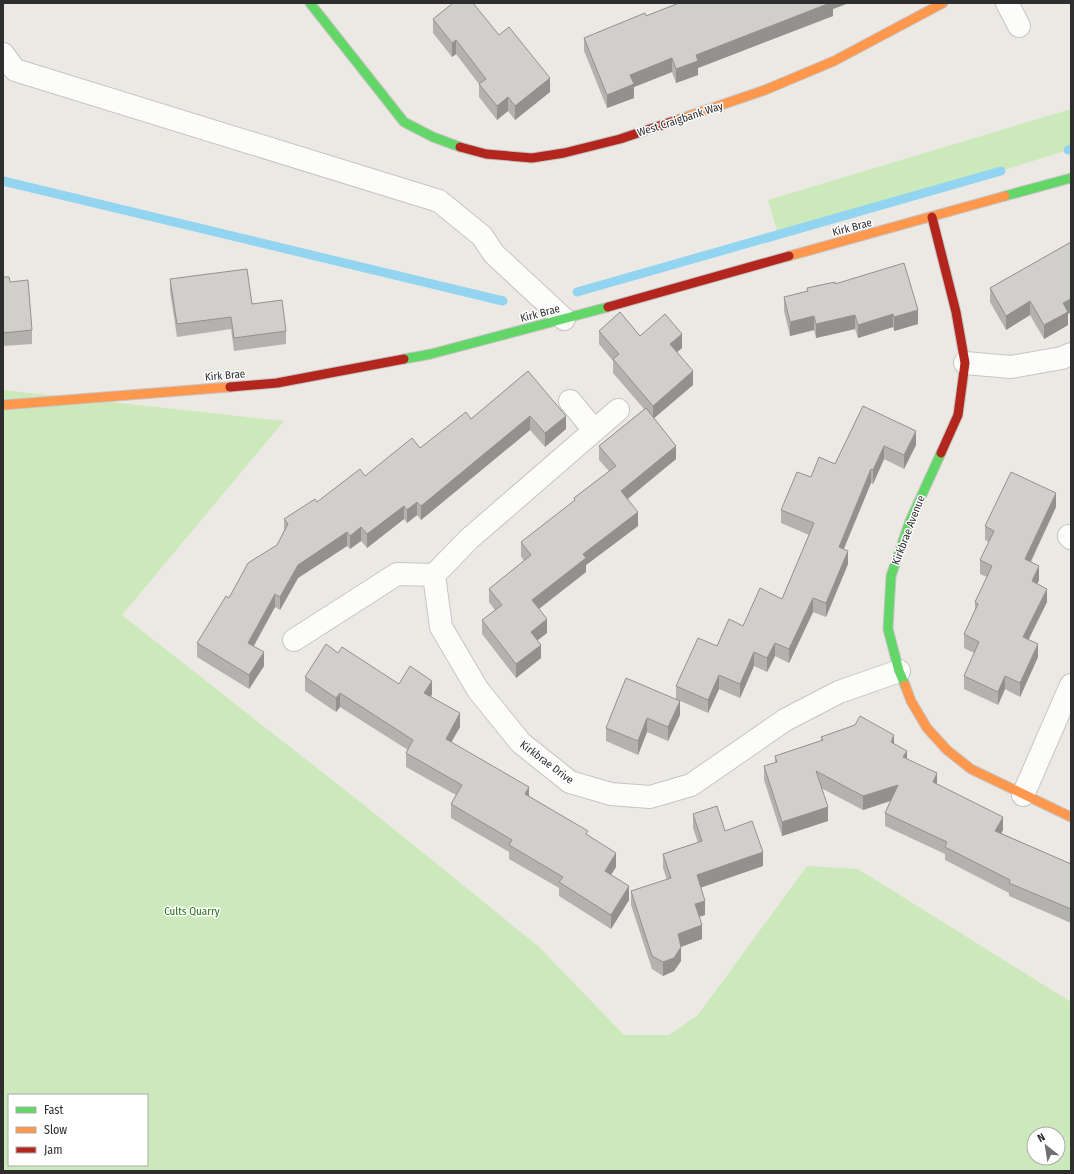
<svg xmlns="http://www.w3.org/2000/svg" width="1074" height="1174" viewBox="0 0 1074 1174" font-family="'Fira Sans Condensed',sans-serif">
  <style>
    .green { fill: #cce9bb; fill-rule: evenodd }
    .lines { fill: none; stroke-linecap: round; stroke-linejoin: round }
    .stream { stroke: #93d5f1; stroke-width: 9 }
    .street-casing { stroke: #c6c5c5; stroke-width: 24 }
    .fast-casing { stroke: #c6c5c5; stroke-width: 11 }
    .slow-casing { stroke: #c6c5c5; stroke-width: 11 }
    .jam-casing { stroke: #c6c5c5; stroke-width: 11 }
    .street { stroke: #fcfcfb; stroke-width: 22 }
    .fast { stroke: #63d668; stroke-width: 9 }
    .slow { stroke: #ff974d; stroke-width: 9 }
    .jam { stroke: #b3261e; stroke-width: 9 }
    .wall { fill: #b4b2af }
    .shaded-wall { fill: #92918e }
    .building { fill: #d1cfcb; stroke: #92918e }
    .labels { text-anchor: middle; stroke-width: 3; stroke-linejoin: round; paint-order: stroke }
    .street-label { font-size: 11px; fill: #2e2e2e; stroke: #fff }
    .park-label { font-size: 11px; fill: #257216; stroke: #fff }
  </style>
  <rect width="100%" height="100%" fill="#ece9e4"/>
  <g class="green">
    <polygon points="1071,109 1071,149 1001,171 778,234 768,200"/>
    <path d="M3 390 284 421 122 615 364 805 538 946 624 1035H669L698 1015 807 866 858 869 1071 1002V1171H3ZM9 1095H147V1165H9ZM1034 1134H1058V1158H1034Z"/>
  </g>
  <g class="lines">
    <g class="stream">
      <polyline points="1068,150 1071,149"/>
      <polyline points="3,181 503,301"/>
      <polyline points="577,292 1001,171"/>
    </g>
    <g class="street-casing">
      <g id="street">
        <polyline points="1007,3 1019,26"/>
        <polyline points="3,54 15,70 439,201 482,236 494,254 564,319"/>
        <polyline points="965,363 1011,367 1062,358 1071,354"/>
        <polyline points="570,401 594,430"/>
        <polyline points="1069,536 1071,538"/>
        <polyline points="434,575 441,627 478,690 521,743 570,782 611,794 650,797 691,785 785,720 839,692 899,671"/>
        <polyline points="294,640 397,574 434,575 469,539 618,410"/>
        <polyline points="1023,795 1071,685"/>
      </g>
    </g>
    <g class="fast-casing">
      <g id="fast">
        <polyline points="310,3 404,122 433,137 460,147"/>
        <polyline points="1005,196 1071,178"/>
        <polyline points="404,359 431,354 608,307"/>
        <polyline points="905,685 899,671 888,629 891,576 910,521 941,453"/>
      </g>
    </g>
    <g class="slow-casing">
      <g id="slow">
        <polyline points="674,121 765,90 834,61 943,3"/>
        <polyline points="789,256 1005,196"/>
        <polyline points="3,405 230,387"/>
        <polyline points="905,685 911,701 927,728 947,750 971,769 1071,817"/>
      </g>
    </g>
    <g class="jam-casing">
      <g id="jam">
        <polyline points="460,147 486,154 532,158 564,153 620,139 674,121"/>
        <polyline points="932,217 956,312 965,363 958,415 941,453"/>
        <polyline points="608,307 789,256"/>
        <polyline points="230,387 277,383 404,359"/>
      </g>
    </g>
    <use href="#street" class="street"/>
    <use href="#fast" class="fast"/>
    <use href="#slow" class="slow"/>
    <use href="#jam" class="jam"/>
  </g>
  <g class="wall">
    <polygon points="679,3 849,3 833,9 833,16 698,68 698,75 676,83 672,72 634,87 634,98 607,108 584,51 584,38 646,16"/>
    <polygon points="433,19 499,35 550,92 515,120 508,111 497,120 479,97 479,84 456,54 452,57 433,33"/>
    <polygon points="1071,242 1071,312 1068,314 1068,325 1044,339 1030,315 1006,330 990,302 990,288"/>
    <polygon points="3,277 10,282 32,330 32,344 3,346"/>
    <polygon points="170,279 252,304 286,331 286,344 234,351 231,329 177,337 170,291"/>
    <polygon points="835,284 918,324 894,331 893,327 858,338 855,329 816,338 814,330 790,336 784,311 784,297 807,291 807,288"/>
    <polygon points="599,331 640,336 682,348 677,352 693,385 654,418 676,459 628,499 638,526 586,565 586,572 539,609 547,633 538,640 541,658 516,678 482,634 482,620 495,610 489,602 489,589 524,561 521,556 521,542 574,501 574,498 609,471 599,460 599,446 644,409 613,373 613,361 599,344"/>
    <polygon points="528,371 566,429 545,447 530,430 421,520 417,515 407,523 404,519 367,548 361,541 350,549 347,546 298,578 280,610 275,607 254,646 264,666 249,689 197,657 197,643 229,598 277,545 284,530 284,519 420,448 471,419"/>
    <polygon points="863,406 916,445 904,469 884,459 873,484 871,483 844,549 848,564 826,617 813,612 789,663 775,656 767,672 754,666 740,698 719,689 708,713 676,699 676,686 743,626 782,599 809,535 781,523 781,510 811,477 835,464"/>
    <polygon points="1056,507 1031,562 1039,580 1037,584 1047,602 1029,639 1038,657 1020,697 1005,689 998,705 964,689 964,676 974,653 964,648 964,634 975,611 975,602 987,577 980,574 980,560 989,542 985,540 985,526"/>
    <polygon points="338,653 399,684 432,694 431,697 460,727 451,742 529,796 588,835 616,867 611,875 629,900 611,929 559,896 559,888 509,859 509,852 451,818 451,804 456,795 406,767 406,753 408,750 340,707 336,712 305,691 305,677"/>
    <polygon points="680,701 680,715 668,741 647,732 638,755 606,741 606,728"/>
    <polygon points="821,737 894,744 907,759 937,784 1003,830 1001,833 1071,864 1071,923 1009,896 1009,893 945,860 945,854 885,826 885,813 891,801 863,810 821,788 828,821 782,836 764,780 764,766 775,763 775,756 821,741"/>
    <polygon points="693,814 725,831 763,866 701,887 705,915 699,917 702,939 681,947 681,961 674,971 663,976 652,969 631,905 631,891 667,880 663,868 663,854 698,843 693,828"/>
  </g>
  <g class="shaded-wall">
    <polygon points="830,3 849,3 833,9 833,16 698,68 698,75 676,83 676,69 696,55"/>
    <polygon points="456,40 456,54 452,57 452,43"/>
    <polygon points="672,58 672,72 634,87 634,98 607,108 607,95 630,75"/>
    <polygon points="550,78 550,92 515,120 515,106"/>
    <polygon points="508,97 508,111 497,120 497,106"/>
    <polygon points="1071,299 1071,312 1068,314 1068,325 1044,339 1044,325 1063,303"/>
    <polygon points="1030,301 1030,315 1006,330 1006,316"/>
    <polygon points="918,310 918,324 894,331 894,317"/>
    <polygon points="893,314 893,327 858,338 858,325"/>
    <polygon points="855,315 855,329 816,338 816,324"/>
    <polygon points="814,316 814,330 790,336 790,322"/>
    <polygon points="682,334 682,348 670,358 670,344"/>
    <polygon points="693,371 693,385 653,419 653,406"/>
    <polygon points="530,416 530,430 421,520 421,506"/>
    <polygon points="566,416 566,429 545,447 545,433"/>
    <polygon points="916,431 916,445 904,469 904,455"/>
    <polygon points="676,446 676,459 621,504 621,491"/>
    <polygon points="884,446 884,459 873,484 873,470"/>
    <polygon points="871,469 871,483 839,560 839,547"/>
    <polygon points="1056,493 1056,507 1025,573 1025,559"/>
    <polygon points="417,502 417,515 407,523 407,510"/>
    <polygon points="404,506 404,519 367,548 367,534"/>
    <polygon points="638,512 638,526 586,565 586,572 532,614 532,600 583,554"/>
    <polygon points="361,527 361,541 350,549 350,536"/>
    <polygon points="347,532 347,546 298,578 280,610 280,597 298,565"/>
    <polygon points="848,551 848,564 826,617 826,603"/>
    <polygon points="1039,566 1039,580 1032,595 1032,581"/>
    <polygon points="1047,589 1047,602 1023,650 1023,637"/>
    <polygon points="275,594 275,607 248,656 248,643"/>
    <polygon points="813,598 813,612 789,663 789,649"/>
    <polygon points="547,619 547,633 531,645 531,632"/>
    <polygon points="775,643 775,656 767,672 767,658"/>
    <polygon points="1038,644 1038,657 1020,697 1020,683"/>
    <polygon points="541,645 541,658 516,678 516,664"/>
    <polygon points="264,652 264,666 249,689 249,675"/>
    <polygon points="754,652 754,666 740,698 740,684"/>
    <polygon points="719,675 719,689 708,713 708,700"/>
    <polygon points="1005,676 1005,689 998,705 998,692"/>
    <polygon points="432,681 432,694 424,707 424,693"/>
    <polygon points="340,693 340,707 336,712 336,698"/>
    <polygon points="680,701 680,715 668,741 668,727"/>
    <polygon points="460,713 460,727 446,752 446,739"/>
    <polygon points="647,718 647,732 638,755 638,741"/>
    <polygon points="894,735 894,749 891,742"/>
    <polygon points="907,751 907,764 903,757"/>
    <polygon points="937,773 937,787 933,782"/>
    <polygon points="898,785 898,798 863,810 863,796"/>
    <polygon points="529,787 529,801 525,794"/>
    <polygon points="828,807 828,821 782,836 782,822"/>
    <polygon points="1003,817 1003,830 995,845 995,831"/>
    <polygon points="763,852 763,866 697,889 697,875"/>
    <polygon points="616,853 616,867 605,884 605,871"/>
    <polygon points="629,886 629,900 611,929 611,915"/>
    <polygon points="705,901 705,915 695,918 695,904"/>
    <polygon points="702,925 702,939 678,948 678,934"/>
    <polygon points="681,947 681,961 674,971 663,976 663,962"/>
  </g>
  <g class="building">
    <polygon points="453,3 473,3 499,35 509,27 550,78 515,106 508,97 497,106 479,84 486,79 456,40 452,43 433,19"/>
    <polygon points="679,3 830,3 696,55 698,61 676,69 672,58 630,75 634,84 607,95 584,38 645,13 646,16"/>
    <polygon points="1071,242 1071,299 1063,303 1068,312 1044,325 1030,301 1006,316 990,288"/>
    <polygon points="904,263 918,310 894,317 893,314 858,325 855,315 816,324 814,316 790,322 784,297 808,291 807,288 835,282 835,284"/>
    <polygon points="247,269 252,304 282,300 286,331 234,338 231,317 177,324 170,279"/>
    <polygon points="3,277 9,277 10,282 28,280 32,330 3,333"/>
    <polygon points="620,312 640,336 665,314 682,334 670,344 693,371 653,406 613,359 619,354 599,331"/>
    <polygon points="528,371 566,416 545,433 530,416 421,506 417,502 407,510 404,506 367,534 361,527 350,536 347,532 298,565 280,597 275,594 248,643 264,652 249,675 197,643 226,596 229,598 248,563 277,545 288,524 284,519 315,499 317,502 360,469 365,476 412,438 420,448 466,412 471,419"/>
    <polygon points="863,406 916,431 904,455 884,446 873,470 871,469 839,547 848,551 826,603 813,598 789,649 775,643 767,658 754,652 740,684 719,675 708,700 676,686 698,638 717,646 729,619 743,626 760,588 782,599 814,523 781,510 797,472 811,477 819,457 835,464"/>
    <polygon points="646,408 676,446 621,491 638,512 583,554 586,558 532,600 547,619 531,632 541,645 516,664 482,620 502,605 489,589 531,555 521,542 575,500 574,498 616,466 599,446"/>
    <polygon points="1011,472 1056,493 1025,559 1039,566 1032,581 1047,589 1023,637 1038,644 1020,683 1005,676 998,692 964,676 979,642 964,634 978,604 975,602 992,566 980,560 994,531 985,526"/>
    <polygon points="326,644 338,653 342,647 399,684 410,666 432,681 424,693 460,713 446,739 529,787 525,794 588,831 586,834 616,853 605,871 629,886 611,915 559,882 563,877 509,845 512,840 451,804 462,785 406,753 413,740 340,693 336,698 305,677"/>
    <polygon points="626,678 680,701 668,727 647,718 638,741 606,728"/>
    <polygon points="860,716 894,735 891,742 907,751 903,757 937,773 933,782 1003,817 995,831 1071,864 1071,909 1009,883 1010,880 945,847 947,842 885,813 898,785 863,796 816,771 828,807 782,822 764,766 777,762 775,756 823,740 821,737 855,725"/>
    <polygon points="717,806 725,831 752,821 763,852 697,875 705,901 695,904 702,925 678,934 681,947 674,958 663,962 652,956 631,891 671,878 663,854 702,841 693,814"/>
  </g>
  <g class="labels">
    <g class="street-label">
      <text transform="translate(680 119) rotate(-18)" y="4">West Craigbank Way</text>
      <text transform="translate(852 227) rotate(-15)" y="4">Kirk Brae</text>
      <text transform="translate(540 313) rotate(-15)" y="4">Kirk Brae</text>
      <text transform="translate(225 375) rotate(-5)" y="4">Kirk Brae</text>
      <text transform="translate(908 530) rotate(-69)" y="4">Kirkbrae Avenue</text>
      <text transform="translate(547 762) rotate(37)" y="4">Kirkbrae Drive</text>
    </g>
    <g class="park-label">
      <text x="192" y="915">Cults Quarry</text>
    </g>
  </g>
  <rect width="1074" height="1174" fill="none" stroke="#2e2e2e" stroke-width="8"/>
  <rect x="8" y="1094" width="140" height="72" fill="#ffffff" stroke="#ababab"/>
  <rect x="16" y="1107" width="20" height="6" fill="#63d668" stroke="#ababab"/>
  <text x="44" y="1114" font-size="12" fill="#2e2e2e">Fast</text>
  <rect x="16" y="1127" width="20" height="6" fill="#ff974d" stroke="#ababab"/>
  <text x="44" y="1134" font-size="12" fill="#2e2e2e">Slow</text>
  <rect x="16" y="1147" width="20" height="6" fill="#b3261e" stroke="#ababab"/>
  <text x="44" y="1154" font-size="12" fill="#2e2e2e">Jam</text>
  <g transform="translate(1046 1146) rotate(330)"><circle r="19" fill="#ffffff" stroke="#ababab"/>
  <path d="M0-3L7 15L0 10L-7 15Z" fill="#706f6e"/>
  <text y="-6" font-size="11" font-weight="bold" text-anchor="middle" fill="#2e2e2e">N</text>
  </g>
</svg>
